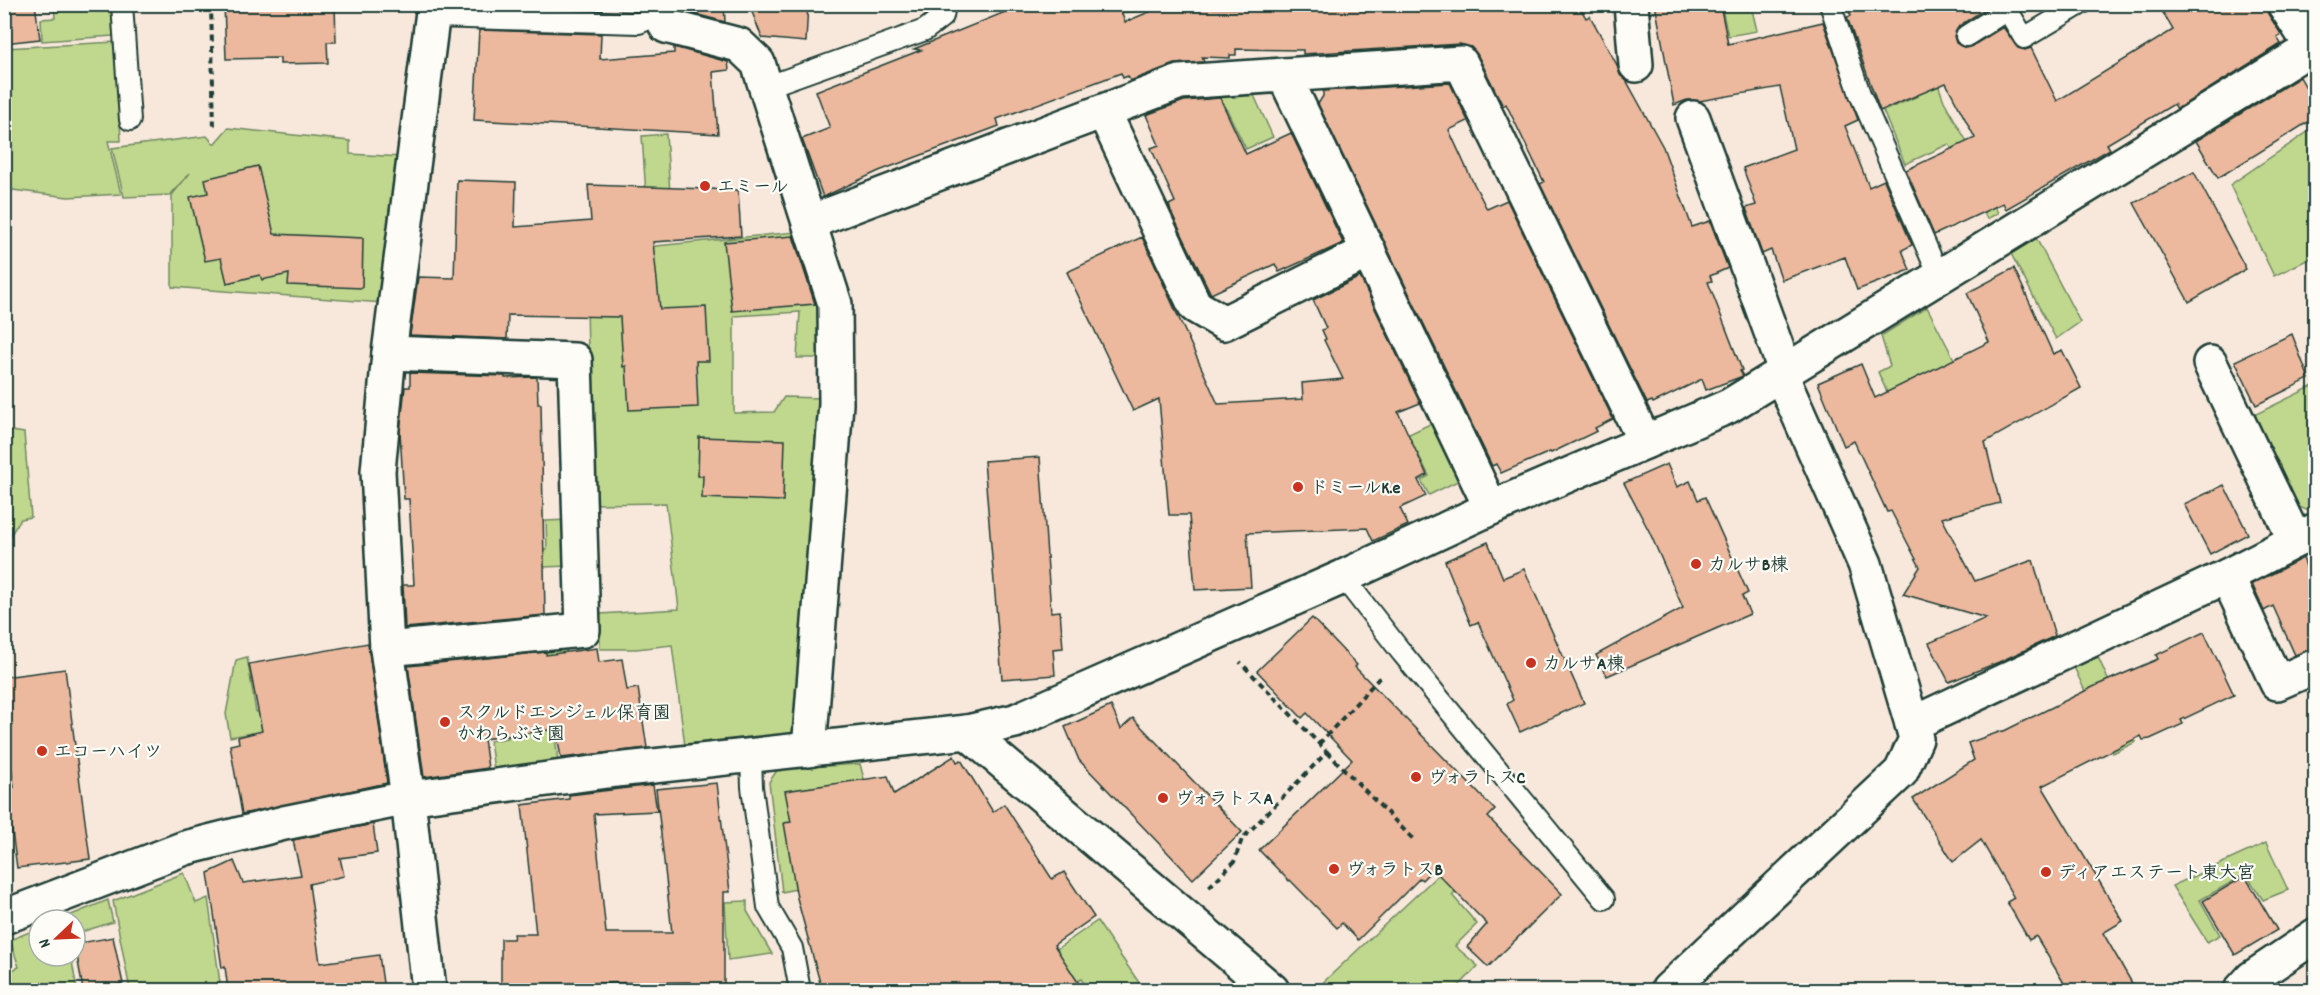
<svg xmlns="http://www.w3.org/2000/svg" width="2320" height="995" viewBox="0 0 2320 995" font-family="Dekko,'Klee One',sans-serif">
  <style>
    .green { fill: #c0d78e; stroke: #708a61; stroke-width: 1.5 }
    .building { fill: #ecb89e; stroke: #1f3d34; stroke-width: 1.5 }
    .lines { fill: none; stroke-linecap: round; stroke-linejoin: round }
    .service-casing { stroke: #1f3d34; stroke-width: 24 }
    .minor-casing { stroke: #1f3d34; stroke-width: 38 }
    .path { stroke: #1f3d34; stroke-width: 4; stroke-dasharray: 6 4.5; stroke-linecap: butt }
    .service { stroke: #fdfcf7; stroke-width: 20 }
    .minor { stroke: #fdfcf7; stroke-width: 33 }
    .poi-dot { fill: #c8321e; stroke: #fdfcf7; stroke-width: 2 }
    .labels { text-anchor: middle; stroke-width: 4.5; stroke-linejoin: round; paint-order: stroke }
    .poi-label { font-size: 18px; font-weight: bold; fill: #1f3d34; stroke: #fdfcf7; text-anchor: start }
  </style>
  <rect width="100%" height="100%" fill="#f8e8dc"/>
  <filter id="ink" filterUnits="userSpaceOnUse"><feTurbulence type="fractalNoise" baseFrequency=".0167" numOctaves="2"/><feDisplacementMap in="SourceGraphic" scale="12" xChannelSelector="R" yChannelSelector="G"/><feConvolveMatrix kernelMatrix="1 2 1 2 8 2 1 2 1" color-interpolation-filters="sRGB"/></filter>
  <g filter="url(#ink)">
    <g class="green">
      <polygon points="54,5 111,5 113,36 42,41 41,19 55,18"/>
      <polygon points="1111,5 1219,5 1109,14"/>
      <polygon points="1721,5 1751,5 1757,31 1728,36"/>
      <polygon points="116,42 121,141 108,141 121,194 68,197 5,189 4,165 10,165 10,136 4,137 5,48"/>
      <polygon points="1931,65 1944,101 1971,149 1966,152 1998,213 1987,219 1949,144 1905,164 1883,111 1918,96 1910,75"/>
      <polygon points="1252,91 1273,137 1246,149 1224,104 1174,121 1165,104 1179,98"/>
      <polygon points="2315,127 2315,256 2274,276 2230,185"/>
      <polygon points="228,128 350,141 350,154 402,157 383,303 172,287 172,195 190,173 170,195 124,197 112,148 207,136 214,144"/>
      <polygon points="666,134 673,237 649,239 642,136"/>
      <polygon points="806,231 826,305 824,358 797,358 800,312 734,316 734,413 774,412 784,397 823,398 797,742 685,746 672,645 636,649 600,649 600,614 679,609 666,503 591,504 586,253"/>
      <polygon points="2035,236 2080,322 2056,339 2009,250"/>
      <polygon points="1927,307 1981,411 1906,435 1878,372 1890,366 1881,336"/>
      <polygon points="2315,385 2315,512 2313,513 2297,506 2252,416"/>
      <polygon points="1436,421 1464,478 1429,495 1421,480 1429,476 1418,454 1411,457 1401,438"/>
      <polygon points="5,430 24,433 31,517 21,519 5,543"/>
      <polygon points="568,520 569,566 543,567 543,550 547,550 546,521"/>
      <polygon points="565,640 576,723 554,727 558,762 494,770 490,741 508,738 490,651"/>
      <polygon points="247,657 256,712 268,711 273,737 252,733 230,737 226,714 236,660"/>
      <polygon points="2098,657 2136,742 2113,753 2074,667"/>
      <polygon points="860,764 883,850 866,873 782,892 769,782 778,769"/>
      <polygon points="1487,829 1502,847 1452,895 1477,924 1455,946 1478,966 1455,990 1315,990"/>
      <polygon points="2266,843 2288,890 2263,900 2246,874 2200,900 2220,935 2207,942 2172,886"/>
      <polygon points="184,873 196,903 208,898 221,990 130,990 113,901"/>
      <polygon points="108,900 113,922 75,934 75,920 59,920"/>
      <polygon points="747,901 747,911 772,954 728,960 725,902"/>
      <polygon points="1097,921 1144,990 1089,990 1081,979 1075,983 1054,951"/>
      <polygon points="39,928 39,956 71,956 77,990 5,990 5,973 19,967 10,940"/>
    </g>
    <g class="building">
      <polygon points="4,4 35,4 40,39 4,43"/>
      <polygon points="224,4 335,4 336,42 327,42 328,63 280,64 280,58 226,59"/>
      <polygon points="480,4 603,4 602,10 480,6"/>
      <polygon points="677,4 724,4 725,22 680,10"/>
      <polygon points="749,4 808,4 806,42 762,38"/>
      <polygon points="1025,4 1118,4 1125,22 1161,7 1296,9 1367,5 1367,7 1578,4 1586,18 1590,16 1617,65 1620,75 1626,80 1663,147 1692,227 1710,221 1728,268 1710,276 1712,281 1708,282 1742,370 1740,371 1743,376 1706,390 1702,379 1653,403 1652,401 1647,403 1540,184 1544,182 1506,104 1503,106 1477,54 1471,47 1460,44 1303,54 1303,50 1236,49 1236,55 1230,55 1230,58 1202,57 1204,62 1174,64 1130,81 1128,76 1123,78 1121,73 997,119 999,126 879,171 823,197 802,139 830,128 816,91 921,50 914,49"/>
      <polygon points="1655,4 1720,4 1728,44 1823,22 1858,120 1845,126 1869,187 1884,180 1912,245 1902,250 1910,270 1857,290 1845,257 1782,280 1771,250 1762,254 1746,208 1756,205 1743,168 1794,149 1780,87 1699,101 1687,100 1674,105"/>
      <polygon points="1846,4 1992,4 1959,26 1954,36 1956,43 1966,48 1972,46 2003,27 2018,48 2025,50 2031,48 2057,101 2173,30 2158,4 2265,4 2268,14 2281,34 2277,37 2281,44 2177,109 2174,104 2107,144 2110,149 2006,209 2003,203 1934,235 1906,170 1975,138 1946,83 1880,111 1847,17 1851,16"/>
      <polygon points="479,30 601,34 600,59 674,53 674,47 728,62 729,70 713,72 718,134 474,120"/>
      <polygon points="2300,77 2316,105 2316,117 2218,178 2196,141"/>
      <polygon points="1450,83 1468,121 1449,130 1470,176 1487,209 1507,200 1613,419 1595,428 1597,431 1551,453 1550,452 1501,473 1496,464 1492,466 1318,104 1323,96 1323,91"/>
      <polygon points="1220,98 1246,154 1291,133 1343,243 1279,272 1275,264 1211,294 1171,212 1169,205 1175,202 1151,148 1159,145 1146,115 1184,101"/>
      <polygon points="258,166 274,234 363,238 362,288 288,285 289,274 262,280 260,275 227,283 221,258 205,261 190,197 208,193 205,179"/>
      <polygon points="2194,172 2246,269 2189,302 2134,203"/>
      <polygon points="457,180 516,182 515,227 591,221 588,185 738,190 741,236 653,242 660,309 706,307 709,361 696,361 698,407 629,410 626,366 623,367 620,317 508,315 507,339 410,335 418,277 454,278"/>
      <polygon points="793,236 815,304 732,311 724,242"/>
      <polygon points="1142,237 1218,404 1303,399 1302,383 1343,379 1324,340 1326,339 1322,330 1326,328 1313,300 1360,277 1420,403 1398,412 1427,475 1418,480 1426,496 1400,508 1408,525 1373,541 1367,528 1247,533 1251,587 1195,590 1189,515 1169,515 1159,399 1133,411 1067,272"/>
      <polygon points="2014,268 2053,354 2062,350 2081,388 1985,442 2000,503 1942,518 1975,581 2033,560 2055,636 1999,662 1949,682 1929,643 1986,618 1903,594 1920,567 1891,511 1887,512 1854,441 1844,446 1818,383 1861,364 1875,398 1989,342 1967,293"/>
      <polygon points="2292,334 2309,379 2256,405 2235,361"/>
      <polygon points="410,373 505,376 505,378 537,377 538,404 541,404 545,615 405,628 403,585 414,585 409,499 404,499 400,432 405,387 410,387"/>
      <polygon points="699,437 785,440 783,501 702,498 703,476 698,476"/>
      <polygon points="1040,457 1051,612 1060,611 1063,648 1053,649 1055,675 1002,679 984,461"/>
      <polygon points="1667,464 1677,487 1690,481 1698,500 1705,497 1748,593 1742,596 1750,614 1607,676 1596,655 1683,608 1649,531 1624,483"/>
      <polygon points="2224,485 2248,534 2210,554 2184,504"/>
      <polygon points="1488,542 1503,578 1524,569 1584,703 1520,732 1507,704 1513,700 1478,622 1471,625 1445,561"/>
      <polygon points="2303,558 2316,594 2316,648 2295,655 2273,606 2264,611 2252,584"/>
      <polygon points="1312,618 1357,665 1355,667 1495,810 1488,817 1562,894 1488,967 1467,947 1487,924 1436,872 1432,870 1422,880 1420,878 1358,940 1342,923 1337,928 1290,880 1289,881 1259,850 1352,760 1307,713 1302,718 1257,671"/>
      <polygon points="2204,632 2234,695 2181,720 2183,724 2150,739 2143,740 2141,736 2042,786 2123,921 2103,933 2136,990 2068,990 2036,936 2029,940 2007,902 2014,898 1981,840 1953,862 1913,799 1974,760 1968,743 2002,731 2002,732 2097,685 2158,659 2156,655"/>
      <polygon points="368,643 387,783 242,814 230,745 239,743 238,737 262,731 249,664"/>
      <polygon points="597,648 599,662 622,659 627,690 638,688 647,748 561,758 556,729 484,739 488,768 424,777 408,666 546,652 546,655"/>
      <polygon points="65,669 90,859 17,868 6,788 14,787 4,714 4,677"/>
      <polygon points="1111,706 1121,729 1133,718 1242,832 1193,879 1079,760 1065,727"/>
      <polygon points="954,756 957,762 961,760 993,812 1004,804 1052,879 1064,872 1094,917 1054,945 1083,990 822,990 797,898 784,823 791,822 785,791 888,776 894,794"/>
      <polygon points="717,783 730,892 724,892 724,990 690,990 690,982 501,984 501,939 513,939 514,934 536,934 522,805 569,799 569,795 653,785 657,811 594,814 606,933 672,933 656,789"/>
      <polygon points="373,824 377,853 340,858 344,876 309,884 320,963 379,955 384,990 228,990 225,967 222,968 208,873 234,861 243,883 301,875 293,840"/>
      <polygon points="2245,876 2277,930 2235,955 2203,901"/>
      <polygon points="113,937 123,984 83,990 75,944"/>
    </g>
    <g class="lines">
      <g class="service-casing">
        <g id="service">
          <polyline points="122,4 130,120"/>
          <polyline points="1830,4 1860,94 1939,276"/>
          <polyline points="2004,4 2024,38 2081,4"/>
          <polyline points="434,17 639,23 661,14 658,7"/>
          <polyline points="1966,36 2007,10"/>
          <polyline points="766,87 925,30 943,16 945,4"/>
          <polyline points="1343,577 1402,653 1604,899"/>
          <polyline points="751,756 752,787 768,907 792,948 800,990"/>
        </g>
      </g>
      <g class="minor-casing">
        <g id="minor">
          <polyline points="1631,4 1636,65"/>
          <polyline points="2284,4 2312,47"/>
          <polyline points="661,14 666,26 739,45 758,63 835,304 836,404 809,750"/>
          <polyline points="1104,112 1195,306 1224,323 1369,251"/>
          <polyline points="1693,118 1786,373"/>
          <polyline points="810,222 1180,82 1284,75"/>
          <polyline points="2210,363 2295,540"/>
          <polyline points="1781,375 1865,564 1912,724 2227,576 2316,530"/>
          <polyline points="1491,508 1284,75 1461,63 1645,442"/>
          <polyline points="2227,576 2277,683 2316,666"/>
          <polyline points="387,649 583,630 575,360 389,353"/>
          <polyline points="967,732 1272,990"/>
          <polyline points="4,917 185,848 284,823 408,798 607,771 967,732 1015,721 1343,577 1491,508 1729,406 2316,45"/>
          <polyline points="429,990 408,798 387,649 378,471 389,353 434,4"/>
          <polyline points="1668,990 1901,772 1916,739 1912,724"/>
          <polyline points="2241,990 2252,978 2316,935"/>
        </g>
      </g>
      <g class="path">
        <polyline points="211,4 214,128"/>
        <polyline points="1319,744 1381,676"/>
        <polyline points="1327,752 1415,841"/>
        <polyline points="1209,887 1234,862 1242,839 1327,752 1240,662"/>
      </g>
      <use href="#service" class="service"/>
      <use href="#minor" class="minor"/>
    </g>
  </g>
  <g class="poi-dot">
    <circle cx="705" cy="186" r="6"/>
    <circle cx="1298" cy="487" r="6"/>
    <circle cx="1696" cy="564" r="6"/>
    <circle cx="1531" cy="663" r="6"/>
    <circle cx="445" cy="722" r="6"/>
    <circle cx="42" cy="751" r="6"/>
    <circle cx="1416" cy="777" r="6"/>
    <circle cx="1163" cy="798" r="6"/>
    <circle cx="1334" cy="869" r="6"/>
    <circle cx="2046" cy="872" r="6"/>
  </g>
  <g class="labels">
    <g class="poi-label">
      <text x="717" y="192">エミール</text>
      <text x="1310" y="493">ドミールK.e</text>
      <text x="1708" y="570">カルサB棟</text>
      <text x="1543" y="669">カルサA棟</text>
      <text x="457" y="718">スクルドエンジェル保育園<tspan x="457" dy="21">かわらぶき園</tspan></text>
      <text x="54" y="757">エコーハイツ</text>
      <text x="1428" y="783">ヴォラトスC</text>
      <text x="1175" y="804">ヴォラトスA</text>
      <text x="1346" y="875">ヴォラトスB</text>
      <text x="2058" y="878">ディアエステート東大宮</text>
    </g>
  </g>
  <rect width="2320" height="995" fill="none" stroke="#fdfcf7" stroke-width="24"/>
  <rect x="12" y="12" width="2296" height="971" fill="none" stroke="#1f3d34" stroke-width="2" filter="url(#ink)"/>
  <g transform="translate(57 938) rotate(247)"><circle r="28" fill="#fdfcf7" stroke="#a4b0a9" stroke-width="1.5"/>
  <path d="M0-4.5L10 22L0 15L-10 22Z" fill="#c8321e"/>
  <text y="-9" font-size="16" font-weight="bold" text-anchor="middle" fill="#1f3d34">N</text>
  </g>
</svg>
